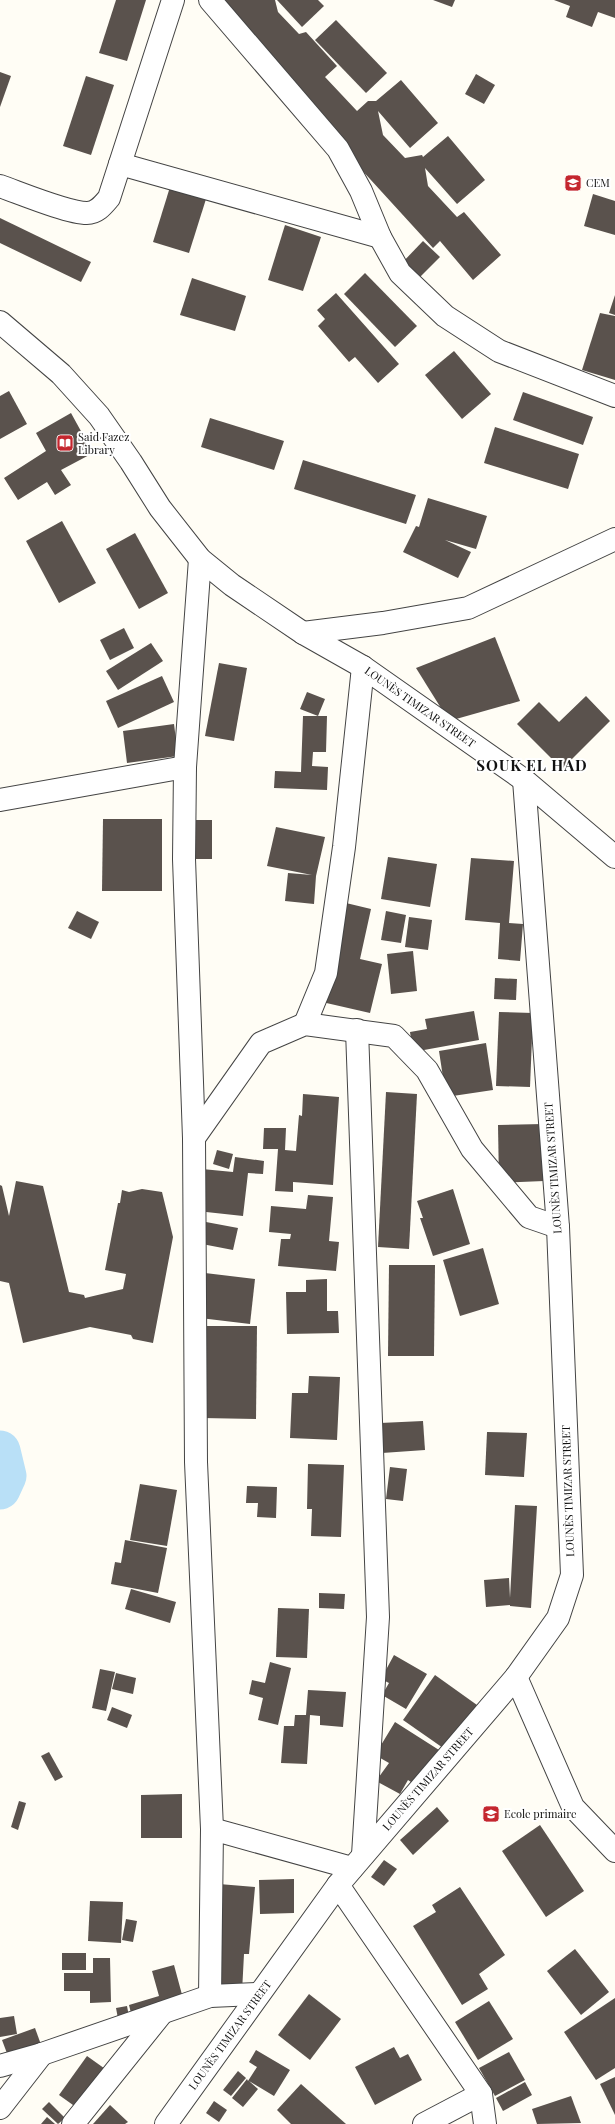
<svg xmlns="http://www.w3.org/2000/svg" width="615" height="2124" viewBox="0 0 615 2124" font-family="'Playfair Display',serif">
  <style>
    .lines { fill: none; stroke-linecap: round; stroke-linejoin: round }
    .river { stroke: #b9e0f7; stroke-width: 41 }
    .building { fill: #5a524d }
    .minor-casing { stroke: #444; stroke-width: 24 }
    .minor { stroke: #fff; stroke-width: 22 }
    .labels { text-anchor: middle; stroke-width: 4; stroke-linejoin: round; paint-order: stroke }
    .poi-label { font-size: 11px; fill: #111; stroke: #fff; text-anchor: start }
    .street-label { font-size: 11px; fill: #111; stroke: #fff }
    .district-label { font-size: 15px; font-weight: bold; letter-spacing: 1px; fill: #111; stroke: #fff }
  </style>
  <rect width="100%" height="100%" fill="#fffdf5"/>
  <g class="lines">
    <polyline class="river" points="0,1451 6,1476 0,1489"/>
  </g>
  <g class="building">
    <polygon points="116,0 146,0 127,61 99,53"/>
    <polygon points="222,0 275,0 278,12 299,34 306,32 337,66 325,77 357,111 368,101 376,101 401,80 438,123 410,148 378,111 383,135 405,158 422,155 423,157 448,136 485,180 457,204 425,168 428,186 457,217 464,212 501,255 473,280 440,241 433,248 286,87"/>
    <polygon points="277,0 318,0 324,6 302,27"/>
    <polygon points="433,0 455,0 452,7"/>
    <polygon points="554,0 615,0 615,18 598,12 592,27 566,17 570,6"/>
    <polygon points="336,20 387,73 366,93 315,40"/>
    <polygon points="0,72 11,76 0,107"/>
    <polygon points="476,74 495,85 484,104 465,94"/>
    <polygon points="86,76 114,85 91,155 63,146"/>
    <polygon points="170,187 206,199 189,253 153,242"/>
    <polygon points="593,194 615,201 615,235 584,226"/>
    <polygon points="0,218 91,262 81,282 0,243"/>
    <polygon points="285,225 321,237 303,291 268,280"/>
    <polygon points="423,241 440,257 416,281 400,265"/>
    <polygon points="365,273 417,326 395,347 344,294"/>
    <polygon points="192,278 246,296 235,331 180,315"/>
    <polygon points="336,293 399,364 378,383 355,357 349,362 318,326 325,319 317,310"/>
    <polygon points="615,295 615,315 609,313"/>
    <polygon points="600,313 615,316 615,380 582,370"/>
    <polygon points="454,351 491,394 462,419 425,375"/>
    <polygon points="9,391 27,424 0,439 0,396"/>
    <polygon points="523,392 593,417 583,445 513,420"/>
    <polygon points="71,413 93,453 61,470 71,485 55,495 47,482 18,500 4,478 46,451 36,433"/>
    <polygon points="210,418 284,441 274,470 201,447"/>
    <polygon points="495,427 579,454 568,489 484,463"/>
    <polygon points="303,460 416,495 406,524 294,489"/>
    <polygon points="428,498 487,516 476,549 445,540 471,552 458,578 403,552 416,526 419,527"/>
    <polygon points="62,521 96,583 59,603 26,541"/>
    <polygon points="135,533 168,593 139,609 106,549"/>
    <polygon points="124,628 134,648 110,660 100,640"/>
    <polygon points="495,637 520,701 449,721 416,668"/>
    <polygon points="151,643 163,661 118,690 106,671"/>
    <polygon points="219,663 247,668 234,741 205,736"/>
    <polygon points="162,676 174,702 118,728 106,701"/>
    <polygon points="307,692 325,699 318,716 327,716 326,752 313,752 312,766 328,767 327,790 274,788 275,771 301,772 303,716 318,716 300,709"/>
    <polygon points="586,696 610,721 562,769 517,724 539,702 559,722"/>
    <polygon points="174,724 178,756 127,763 123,731"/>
    <polygon points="103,819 162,819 162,891 102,891"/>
    <rect x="193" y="820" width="19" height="39"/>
    <polygon points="276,827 325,837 316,876 314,904 285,901 288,873 312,875 267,866"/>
    <polygon points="388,857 437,864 430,907 381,899"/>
    <polygon points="471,858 514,861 509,923 523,924 520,961 498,959 500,923 465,920"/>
    <polygon points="346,903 371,909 360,959 382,964 370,1013 322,1002"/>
    <polygon points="77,911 99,922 91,939 68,928"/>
    <polygon points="386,911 406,915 401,943 381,940"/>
    <polygon points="409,917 432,920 428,950 405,947"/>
    <polygon points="413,951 417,991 391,994 387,954"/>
    <polygon points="495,978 517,979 516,1000 494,999"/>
    <polygon points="474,1011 479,1040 413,1052 410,1032 427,1029 425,1019"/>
    <polygon points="499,1012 533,1013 530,1087 496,1086"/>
    <polygon points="486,1043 493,1090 446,1097 439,1051"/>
    <polygon points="386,1092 417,1094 409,1249 378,1247"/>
    <polygon points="303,1094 339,1097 333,1185 293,1182 293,1192 275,1191 278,1149 263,1149 264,1128 286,1128 285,1150 296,1151 299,1115 302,1116"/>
    <polygon points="543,1124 544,1181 499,1183 498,1125"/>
    <polygon points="217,1150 233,1154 229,1169 213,1164"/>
    <polygon points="235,1157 264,1161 263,1174 248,1173 243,1216 197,1211 202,1169 233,1172"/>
    <polygon points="16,1181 43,1186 69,1292 84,1295 85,1298 123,1289 126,1274 105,1270 118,1203 120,1203 122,1190 129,1192 142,1189 162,1192 173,1237 153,1343 133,1339 131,1335 90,1327 23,1343 9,1283 0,1281 0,1185 2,1186 9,1216"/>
    <polygon points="453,1189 470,1244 433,1256 420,1218 423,1218 417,1201"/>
    <polygon points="308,1195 333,1197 329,1241 339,1242 336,1271 278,1266 281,1239 290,1239 291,1234 269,1232 271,1206 306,1209"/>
    <polygon points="206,1222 238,1228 233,1250 202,1244"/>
    <polygon points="483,1248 499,1304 460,1316 443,1260"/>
    <polygon points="389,1265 435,1265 434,1356 388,1356"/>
    <polygon points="205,1273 255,1279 250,1324 200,1318"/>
    <polygon points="327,1279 327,1311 338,1311 339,1333 287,1334 286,1292 306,1292 306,1280"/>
    <polygon points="203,1326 257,1326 256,1419 202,1418"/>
    <polygon points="309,1376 340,1377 337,1440 290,1438 292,1393 308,1393"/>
    <polygon points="423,1421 425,1450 382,1453 380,1423"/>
    <polygon points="487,1432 527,1433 524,1477 485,1475"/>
    <polygon points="308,1464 344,1465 341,1537 311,1536 312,1509 307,1509"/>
    <polygon points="390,1467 407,1469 403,1501 386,1499"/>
    <polygon points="140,1484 177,1490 167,1546 130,1540"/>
    <polygon points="247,1486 277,1487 276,1518 257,1517 258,1503 246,1503"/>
    <polygon points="515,1505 537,1506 531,1608 510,1606 510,1605 486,1607 484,1580 509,1578 510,1598"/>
    <polygon points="125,1540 167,1548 158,1593 111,1584 115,1562 121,1563"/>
    <polygon points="131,1589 176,1602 170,1623 125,1609"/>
    <polygon points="319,1593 345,1594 344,1609 319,1608"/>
    <polygon points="278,1608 309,1609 307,1658 276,1657"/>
    <polygon points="394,1655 427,1674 406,1709 382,1695 389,1683 381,1679"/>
    <polygon points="270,1662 291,1668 278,1725 258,1720 263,1698 249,1694 252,1680 265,1683"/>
    <polygon points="100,1669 115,1672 106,1711 92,1708"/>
    <polygon points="116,1673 136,1678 133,1694 112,1689"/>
    <polygon points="435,1675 477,1705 446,1750 403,1720"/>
    <polygon points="308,1690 346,1692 343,1727 320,1725 320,1716 310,1715 307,1764 281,1763 284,1726 294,1726 295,1715 306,1715"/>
    <polygon points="112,1707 132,1715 127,1728 107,1720"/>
    <polygon points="395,1722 439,1750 417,1786 408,1780 400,1794 376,1781 389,1763 375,1755"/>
    <polygon points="49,1752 63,1777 55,1781 41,1756"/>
    <polygon points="182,1794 182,1838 141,1838 141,1795"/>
    <polygon points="19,1801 26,1803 18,1830 11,1827"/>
    <polygon points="437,1807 449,1821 413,1855 400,1840"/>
    <polygon points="540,1825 584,1891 546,1917 502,1851"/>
    <polygon points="384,1860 397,1869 384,1886 371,1877"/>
    <polygon points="294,1879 294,1913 260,1914 259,1880"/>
    <polygon points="219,1884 255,1887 249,1954 244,1954 242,1992 219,1993"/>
    <polygon points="460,1887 505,1955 479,1974 488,1989 462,2005 413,1926 436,1912 432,1905"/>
    <polygon points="90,1901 123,1902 121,1943 88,1941"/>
    <polygon points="126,1919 137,1921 133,1942 122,1940"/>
    <polygon points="575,1949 609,1992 581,2015 547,1971"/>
    <rect x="62" y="1953" width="24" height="17"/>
    <polygon points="93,1958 110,1958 111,2002 90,2003 90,1991 64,1991 64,1973 93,1973"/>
    <polygon points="174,1965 184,2002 132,2017 129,2005 159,1996 152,1971"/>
    <polygon points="309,1994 341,2019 310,2060 278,2035"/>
    <polygon points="615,1998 615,2068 596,2080 564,2032"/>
    <polygon points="489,2001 513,2039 478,2060 455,2022"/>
    <polygon points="127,2006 130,2022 119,2024 116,2008"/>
    <polygon points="14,2016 17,2034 0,2037 0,2018"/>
    <polygon points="35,2028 44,2053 11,2064 2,2040"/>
    <polygon points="394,2047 400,2058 408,2054 422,2080 375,2105 355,2067"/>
    <polygon points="256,2050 290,2070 274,2096 249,2081 258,2089 243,2107 232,2098 247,2079 248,2081 257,2067 249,2062"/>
    <polygon points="509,2052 525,2080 495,2096 479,2068"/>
    <polygon points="87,2056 108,2071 80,2110 59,2095"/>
    <polygon points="238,2071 246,2078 231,2096 223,2090"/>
    <polygon points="615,2077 615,2115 600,2084"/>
    <polygon points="525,2082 532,2095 503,2111 496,2098"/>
    <polygon points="301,2084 346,2124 291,2124 277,2110"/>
    <polygon points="571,2096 581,2123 537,2124 532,2109"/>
    <polygon points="214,2101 227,2110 219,2122 206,2113"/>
    <polygon points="49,2102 65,2118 58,2124 42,2109"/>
    <polygon points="110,2105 128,2122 125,2124 93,2124"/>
    <polygon points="47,2117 55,2124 41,2124"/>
  </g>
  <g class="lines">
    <g class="minor-casing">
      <g id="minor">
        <polyline points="210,0 338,149 361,191 380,237 400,273 445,316 499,351 615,396"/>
        <polyline points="120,164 380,237"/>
        <path d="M0 186C20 193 68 213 87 213 97 213 103 205 109 198L173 0"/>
        <polyline points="0,322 61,374 99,416 131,462 160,508 200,559 232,585 303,633 363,667 524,780 615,857"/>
        <polyline points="200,559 185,767 184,859 194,1138 196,1462 212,1829 210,1996"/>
        <polyline points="303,633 383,623 468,608 615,539"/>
        <polyline points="0,800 185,767"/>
        <polyline points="305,1024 326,973 344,847 363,667"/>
        <polyline points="357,1030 378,1617 363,1855"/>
        <polyline points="194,1138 261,1043 305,1024 394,1036 427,1070 472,1149 529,1217 558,1227"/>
        <polyline points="516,1677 573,1807 615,1851"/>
        <polyline points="212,1829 352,1868"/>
        <polyline points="338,1885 481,2094 485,2124"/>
        <polyline points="0,2066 42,2054 210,1996 258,1994"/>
        <polyline points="0,2108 42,2054"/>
        <polyline points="73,2124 162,2013"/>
        <polyline points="166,2124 338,1885 516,1677 558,1618 572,1575 558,1227 524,780"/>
        <polyline points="424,2124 481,2094"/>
      </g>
    </g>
    <use href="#minor" class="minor"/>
  </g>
  <defs>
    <g id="school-square" transform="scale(0.9)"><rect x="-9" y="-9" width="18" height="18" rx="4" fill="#c4262e" stroke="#fff"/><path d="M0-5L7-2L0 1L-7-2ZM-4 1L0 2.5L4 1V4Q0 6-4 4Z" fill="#fff"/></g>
    <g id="library-square" transform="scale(0.9)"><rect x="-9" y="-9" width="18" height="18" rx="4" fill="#c4262e" stroke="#fff"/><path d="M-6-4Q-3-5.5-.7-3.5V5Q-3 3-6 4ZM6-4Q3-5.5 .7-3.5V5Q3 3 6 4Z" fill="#fff"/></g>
  </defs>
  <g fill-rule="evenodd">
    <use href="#school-square" x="573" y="183"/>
    <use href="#library-square" x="65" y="443"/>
    <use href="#school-square" x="491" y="1814"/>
  </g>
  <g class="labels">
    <g class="poi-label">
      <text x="586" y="187">CEM</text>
      <text x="78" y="441">Said Fazez<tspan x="78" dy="13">Library</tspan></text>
      <text x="504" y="1818">Ecole primaire</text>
    </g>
    <g class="street-label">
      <text transform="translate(420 707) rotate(35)" y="4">LOUNÈS TIMIZAR STREET</text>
      <text transform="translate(553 1168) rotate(-94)" y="4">LOUNÈS TIMIZAR STREET</text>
      <text transform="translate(568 1491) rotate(-92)" y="4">LOUNÈS TIMIZAR STREET</text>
      <text transform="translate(428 1779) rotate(-49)" y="4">LOUNÈS TIMIZAR STREET</text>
      <text transform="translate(230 2035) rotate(-54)" y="4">LOUNÈS TIMIZAR STREET</text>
    </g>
    <g class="district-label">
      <text x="532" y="771">SOUK EL HAD</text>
    </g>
  </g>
</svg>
